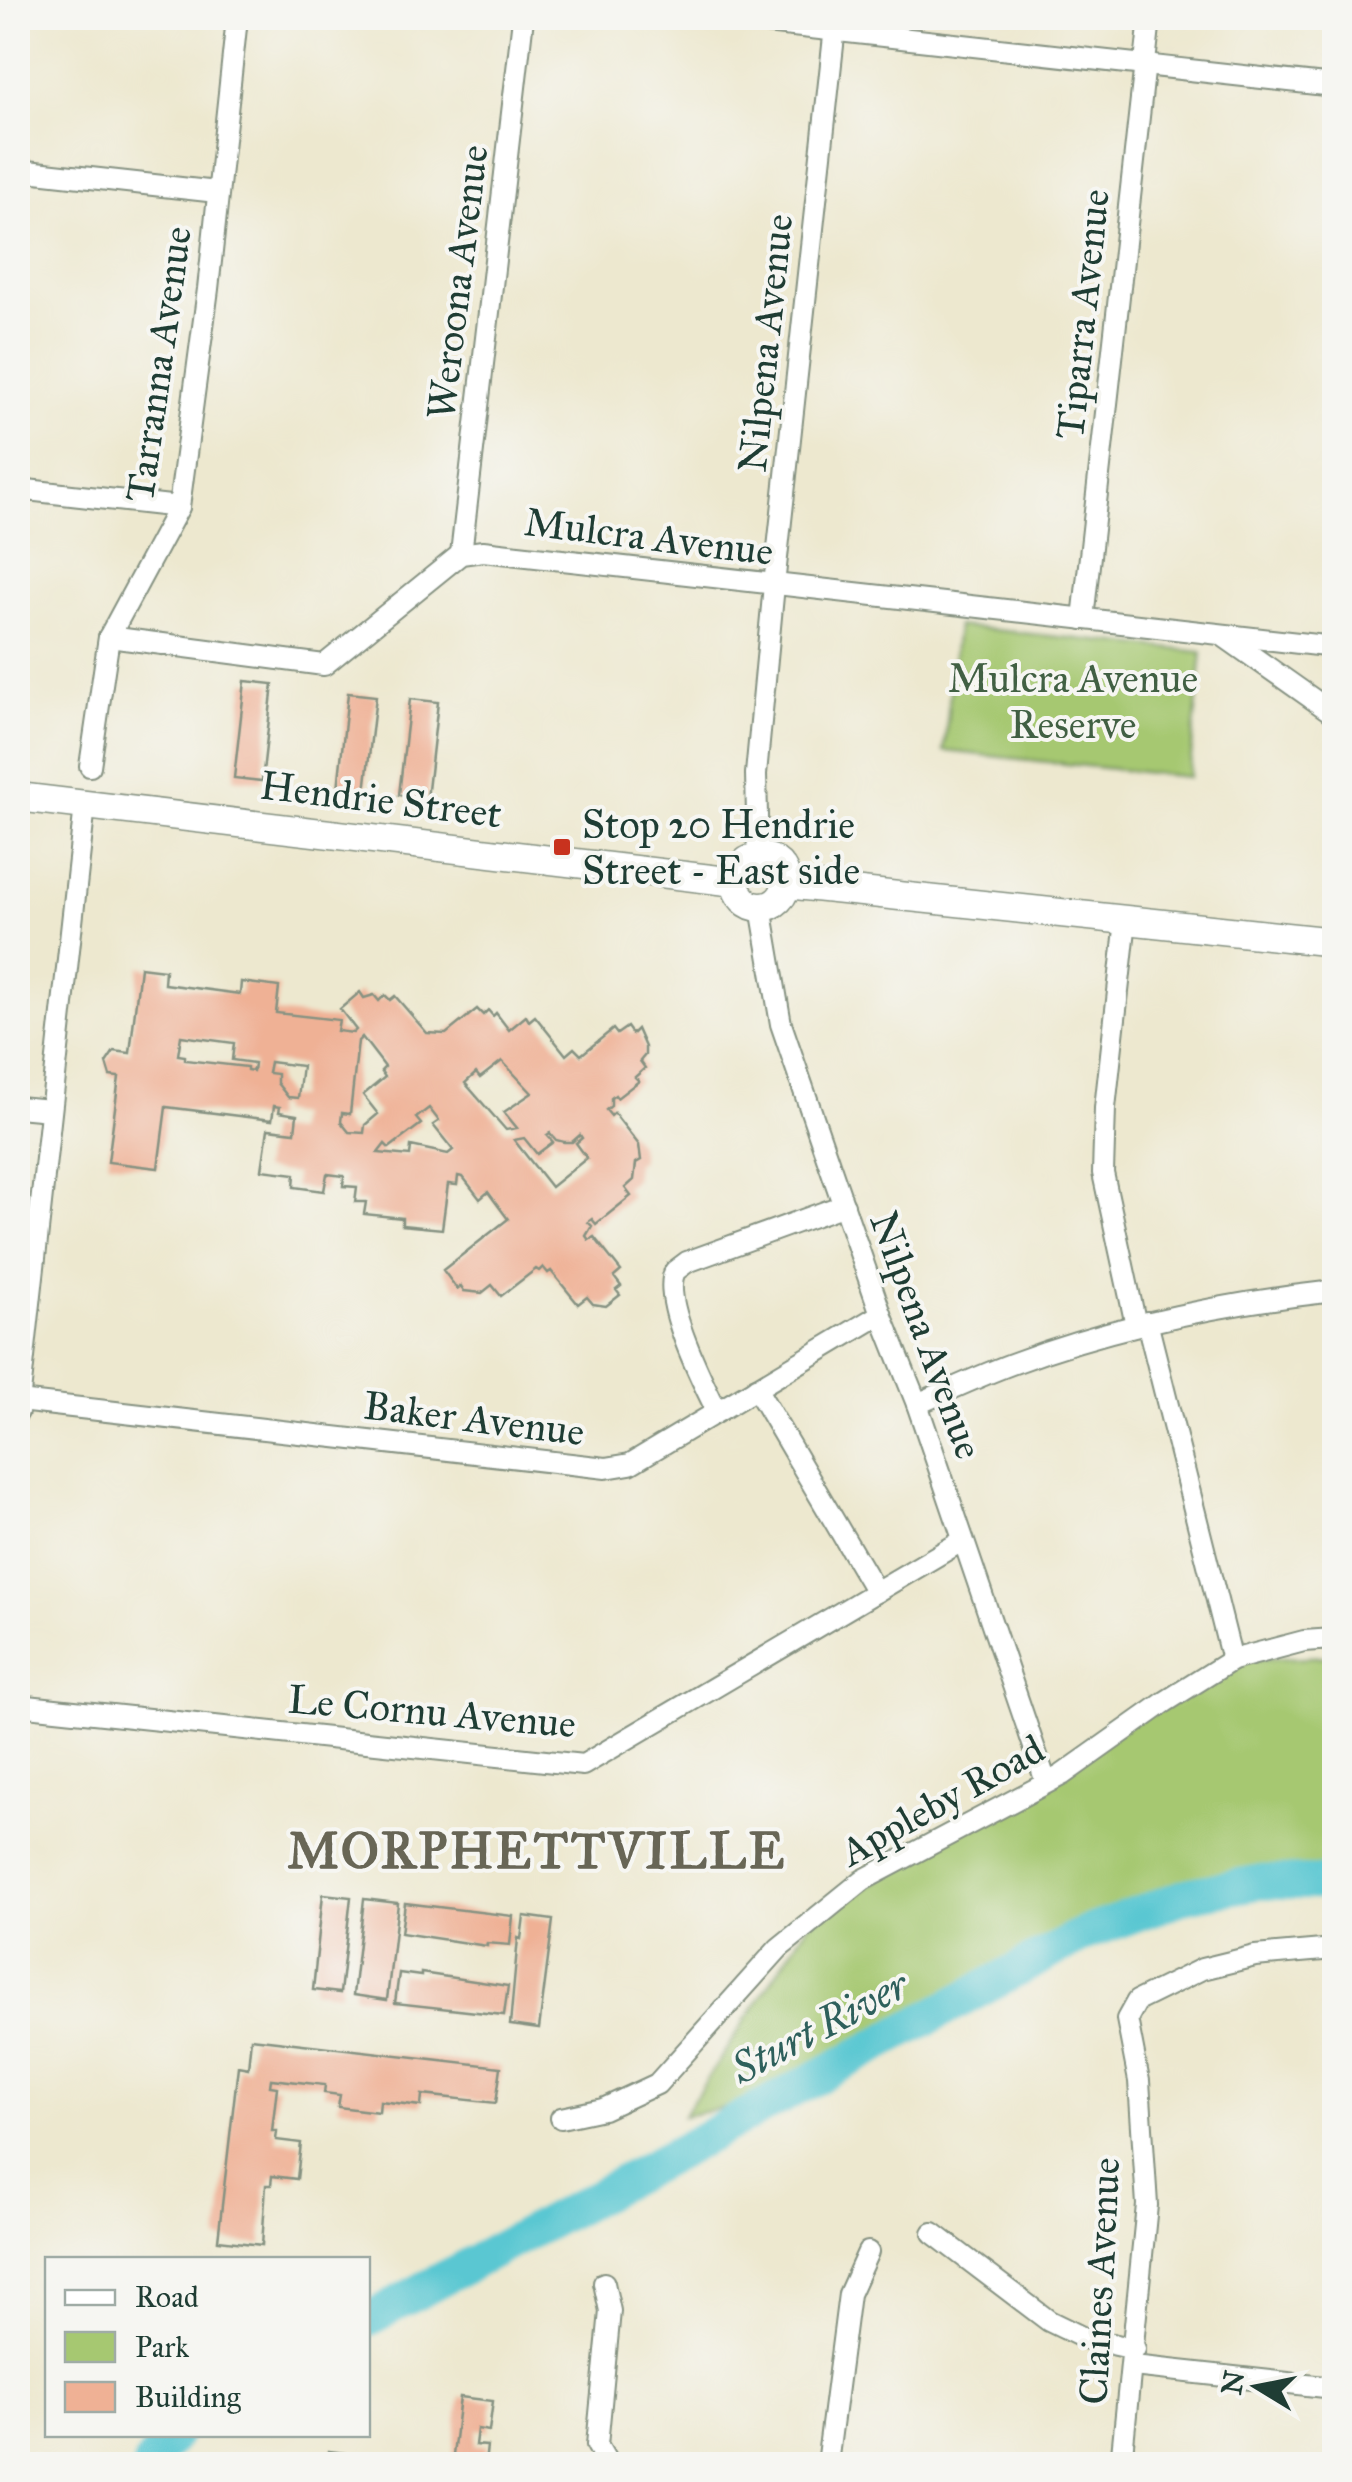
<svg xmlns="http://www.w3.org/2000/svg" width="1352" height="2482" viewBox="0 0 1352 2482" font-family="'IM FELL Great Primer',serif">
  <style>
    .green { fill: #a6c871; stroke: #628252; stroke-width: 2.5 }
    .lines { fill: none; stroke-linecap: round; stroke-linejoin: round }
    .river { stroke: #5ac7d2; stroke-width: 35 }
    .building { fill: #efb195; fill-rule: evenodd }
    .street-casing { stroke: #869282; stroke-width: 24 }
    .secondary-casing { stroke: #869282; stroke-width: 31 }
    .street { stroke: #fff; stroke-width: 20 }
    .secondary { stroke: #fff; stroke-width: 28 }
    .poi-dot { fill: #c8321e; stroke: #f6f6f2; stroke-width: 4 }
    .labels { text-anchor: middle; stroke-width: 8; stroke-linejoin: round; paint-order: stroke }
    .street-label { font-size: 40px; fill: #1f3d34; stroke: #f6f6f2 }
    .park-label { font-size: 40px; fill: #416043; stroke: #f6f6f2 }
    .poi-label { font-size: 40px; fill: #1f3d34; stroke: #f6f6f2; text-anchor: start }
    .water-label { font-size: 42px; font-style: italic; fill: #2e605c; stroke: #f6f6f2 }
    .district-label { font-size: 50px; font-weight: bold; letter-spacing: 2.5px; fill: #686656; stroke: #f6f6f2 }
  </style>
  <rect width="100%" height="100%" fill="#f6f6f2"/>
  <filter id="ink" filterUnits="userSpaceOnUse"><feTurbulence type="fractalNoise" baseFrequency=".01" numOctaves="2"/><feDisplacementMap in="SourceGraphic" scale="20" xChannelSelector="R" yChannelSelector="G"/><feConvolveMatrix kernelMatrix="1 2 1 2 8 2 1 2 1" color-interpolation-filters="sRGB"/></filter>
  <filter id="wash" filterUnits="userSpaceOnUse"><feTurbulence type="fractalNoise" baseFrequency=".0048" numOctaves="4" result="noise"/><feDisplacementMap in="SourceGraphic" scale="40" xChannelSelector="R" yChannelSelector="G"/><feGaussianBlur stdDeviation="2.25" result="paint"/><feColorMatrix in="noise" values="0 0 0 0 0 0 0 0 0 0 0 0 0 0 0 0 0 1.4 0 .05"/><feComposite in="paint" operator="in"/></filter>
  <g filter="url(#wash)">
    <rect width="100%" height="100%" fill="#ede8cf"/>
    <g class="green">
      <polygon points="957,626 1202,652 1189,777 944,751"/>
      <polygon points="1334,1656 1334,1883 1259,1882 1188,1895 1086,1933 778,2098 683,2116 810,1922 1232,1660"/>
    </g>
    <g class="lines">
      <g class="river">
        <polyline points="368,2319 1086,1933 1188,1895 1259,1882 1334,1883"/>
        <polyline points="150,2464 174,2434"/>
      </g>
    </g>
    <g id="blocks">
      <g class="building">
        <polygon points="245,681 273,684 262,781 234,778"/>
        <polygon points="348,693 376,696 365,792 338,789"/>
        <polygon points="410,699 438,702 427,799 399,795"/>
        <path d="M140 967 165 970 164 984 240 994 241 982 279 987 276 1013 339 1020 337 1031 353 1033 356 1030 340 1009 360 992 364 998 374 995 379 1001 385 995 390 1000 395 996 427 1033 446 1034 477 1009 483 1015 488 1010 493 1016 496 1013 509 1030 526 1016 529 1021 535 1016 566 1055 574 1048 581 1055 613 1029 617 1034 627 1027 632 1034 637 1029 645 1047V1055L640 1061 645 1068 635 1077 639 1081 617 1098 615 1095 611 1098V1106L606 1110 611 1116 614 1113 639 1145 641 1160 636 1163 634 1180 625 1188 631 1196 596 1224 592 1219 588 1222 592 1226 586 1236 589 1240 594 1237 621 1271 614 1277 621 1286 616 1290 620 1295 606 1306 593 1304 587 1297 578 1304 551 1271 548 1273 543 1267 539 1271 536 1269 501 1296 492 1285 482 1293 464 1291 461 1286 457 1289 443 1270 508 1219 488 1192 480 1199 463 1177 458 1176 457 1185 448 1184 442 1229 402 1225V1218L364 1214 366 1202H355L357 1187 343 1186 344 1176 327 1174 324 1191 294 1187 295 1174 262 1170 268 1129 295 1132 297 1115 279 1112 280 1107 274 1106 272 1120 166 1107 158 1168 108 1162 119 1077 110 1076 106 1063 114 1051 130 1053ZM181 1036 234 1043 232 1060 254 1063 253 1071 247 1070V1067L185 1060V1056L178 1055ZM362 1037 385 1067 381 1071 385 1077 363 1095 378 1114 365 1125 364 1133 349 1132 341 1122 342 1113 350 1114 358 1041ZM502 1061 532 1093 504 1112 517 1128 506 1130 465 1083 476 1073 480 1078ZM270 1062 302 1066 298 1098 288 1097 277 1083V1074L268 1073ZM429 1108 439 1121 433 1125 453 1150 448 1154 411 1146 410 1156 378 1153 385 1144 389 1148 421 1124 416 1118ZM550 1133 556 1140 564 1142H572L580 1135 582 1138 576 1143 587 1158 551 1187 514 1140 524 1138 537 1154 553 1142 547 1135Z"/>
        <polygon points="323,1894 351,1897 340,1993 313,1990"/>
        <polygon points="364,1899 398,1903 387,2000 353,1995"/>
        <polygon points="405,1903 513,1916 510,1945 487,1943 487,1946 401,1933"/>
        <polygon points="524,1916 553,1920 539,2029 510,2025 518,1938 521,1939"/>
        <polygon points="399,1973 421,1976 421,1973 508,1986 504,2015 395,2003"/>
        <polygon points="251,2038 501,2067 496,2103 422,2095 421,2106 380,2101 379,2112 338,2107 340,2095 324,2093 325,2085 271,2079 270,2086 277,2087 272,2131 277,2131 276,2140 301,2143 297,2179 272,2176 271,2185 266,2185 262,2245 218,2240 238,2066 248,2068"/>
        <polygon points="460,2397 493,2401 489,2431 477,2429 475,2445 487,2446 485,2464 452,2464"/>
        <polygon points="329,2451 362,2455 361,2464 328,2464"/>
      </g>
    </g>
  </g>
  <g filter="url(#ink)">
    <use href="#blocks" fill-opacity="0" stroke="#869282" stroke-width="2.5"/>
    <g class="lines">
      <g class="street-casing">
        <g id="street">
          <polyline points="720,18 1334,86"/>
          <polyline points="18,170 217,192"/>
          <polyline points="18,489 179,507"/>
          <polyline points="461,554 523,18"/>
          <polyline points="1083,619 1150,18"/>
          <polyline points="1222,635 1334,714"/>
          <polyline points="109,637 324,665 461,554 483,551 1334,647"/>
          <polyline points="90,766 109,637 179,507 208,289 237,18"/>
          <polyline points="758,857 756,774 774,585 836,18"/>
          <polyline points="761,907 781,1024 881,1314 917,1404 1046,1782"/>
          <polyline points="1126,920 1105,1108 1103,1173 1136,1325"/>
          <polyline points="18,1107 50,1110"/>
          <polyline points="1147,1322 1232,1660"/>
          <polyline points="756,1388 876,1592"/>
          <polyline points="19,1401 606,1468 630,1464 881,1314"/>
          <path d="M917 1404C950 1390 983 1374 1017 1362 1119 1324 1227 1303 1334 1291"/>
          <path d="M717 1411C703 1383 661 1300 675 1271L687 1262 844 1205"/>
          <polyline points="18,1412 85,805"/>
          <polyline points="18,1705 583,1765 962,1541"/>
          <polyline points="561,2118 603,2109 657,2084 779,1948 863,1880 1062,1775 1165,1702 1232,1660 1304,1641 1334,1639"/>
          <polyline points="933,2233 1049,2321 1084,2338 1135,2349"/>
          <polyline points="604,2283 610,2311 597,2445 608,2464"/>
          <polyline points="1133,2366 1334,2388"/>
          <polyline points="827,2464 849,2294 868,2252"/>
          <polyline points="1121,2464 1147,2205 1139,2081 1127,2019 1137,2001 1202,1969 1255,1956 1334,1949"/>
        </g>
      </g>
      <g class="secondary-casing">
        <g id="secondary">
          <polyline points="18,797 736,882"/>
          <circle cx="761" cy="882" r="25"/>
          <polyline points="786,884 1334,942"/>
        </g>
      </g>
      <use href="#street" class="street"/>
      <use href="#secondary" class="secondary"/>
    </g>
  </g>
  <rect class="poi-dot" x="552" y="837" width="20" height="20" rx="5"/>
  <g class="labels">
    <g class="street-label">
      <text transform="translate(457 282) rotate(-83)" y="14">Weroona Avenue</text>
      <text transform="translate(1082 314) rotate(-84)" y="14">Tiparra Avenue</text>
      <text transform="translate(765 343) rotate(-84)" y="14">Nilpena Avenue</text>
      <text transform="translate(158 364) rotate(-82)" y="14">Tarranna Avenue</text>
      <text transform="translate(649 536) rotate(7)" y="14">Mulcra Avenue</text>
      <text transform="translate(381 799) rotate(7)" y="14">Hendrie Street</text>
      <text transform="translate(927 1335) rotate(70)" y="14">Nilpena Avenue</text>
      <text transform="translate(474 1418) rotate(7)" y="14">Baker Avenue</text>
      <text transform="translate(432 1711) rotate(5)" y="14">Le Cornu Avenue</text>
      <text transform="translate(942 1800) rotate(-29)" y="14">Appleby Road</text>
      <text transform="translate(1099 2281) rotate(-87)" y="14">Claines Avenue</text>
    </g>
    <g class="park-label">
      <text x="1073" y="692">Mulcra Avenue<tspan x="1073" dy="46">Reserve</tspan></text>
    </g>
    <g class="poi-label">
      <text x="582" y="838">Stop 20 Hendrie<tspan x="582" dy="46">Street - East side</tspan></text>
    </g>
    <g class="water-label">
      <text transform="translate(819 2026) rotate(-28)" y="15">Sturt River</text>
    </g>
    <g class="district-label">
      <text x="537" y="1868">MORPHETTVILLE</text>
    </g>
  </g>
  <rect width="1352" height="2482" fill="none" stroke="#f6f6f2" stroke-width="60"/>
  <rect x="45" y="2257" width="325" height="180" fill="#f6f6f2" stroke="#a0aca6" stroke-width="2.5"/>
  <rect x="65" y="2290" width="50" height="15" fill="#ffffff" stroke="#a0aca6" stroke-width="2.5"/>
  <text x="135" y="2307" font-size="30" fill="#1f3d34">Road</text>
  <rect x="65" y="2332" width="50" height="30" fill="#a6c871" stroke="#a0aca6" stroke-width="2.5"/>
  <text x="135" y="2357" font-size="30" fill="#1f3d34">Park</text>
  <rect x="65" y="2382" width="50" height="30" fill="#efb195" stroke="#a0aca6" stroke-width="2.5"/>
  <text x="135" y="2407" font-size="30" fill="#1f3d34">Building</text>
  <g transform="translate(1257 2387) rotate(280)" stroke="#f6f6f2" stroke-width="8" paint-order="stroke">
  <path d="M0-8L18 38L0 25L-18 38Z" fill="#1f3d34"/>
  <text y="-15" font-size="28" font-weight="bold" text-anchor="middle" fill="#1f3d34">N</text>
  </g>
</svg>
